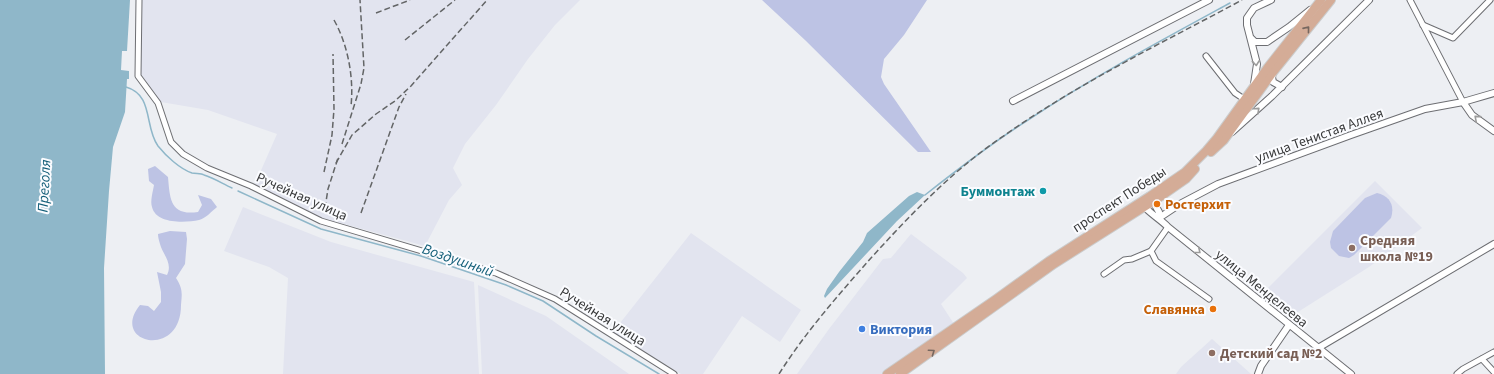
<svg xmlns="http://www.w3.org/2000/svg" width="1494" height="374" viewBox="0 0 1494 374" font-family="'Source Sans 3',sans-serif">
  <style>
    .built { fill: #e2e4ef }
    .green { fill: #bdc3e4 }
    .water { fill: #8fb7c9 }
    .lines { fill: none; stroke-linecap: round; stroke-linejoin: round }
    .stream { stroke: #8fb7c9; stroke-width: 1.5 }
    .minor-casing { stroke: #6d6e72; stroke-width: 7 }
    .tertiary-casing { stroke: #6d6e72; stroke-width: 8 }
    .primary-casing { stroke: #cbcccc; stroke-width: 10 }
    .minor { stroke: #fff; stroke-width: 5 }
    .tertiary { stroke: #fff; stroke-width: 6 }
    .primary { stroke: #d4ac97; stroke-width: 8 }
    .rail { stroke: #636566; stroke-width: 1.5; stroke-dasharray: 6 3; stroke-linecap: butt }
    .oneway { stroke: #76675f }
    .oneway2 { stroke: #9c9c9c }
    .culture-dot { fill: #0f9aa8; stroke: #fbfcff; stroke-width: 1.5 }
    .food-dot { fill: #e8710a; stroke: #fbfcff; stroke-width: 1.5 }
    .education-dot { fill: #8d6e63; stroke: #fbfcff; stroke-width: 1.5 }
    .shop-dot { fill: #3f7fe0; stroke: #fbfcff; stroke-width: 1.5 }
    .labels { text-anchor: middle; stroke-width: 4; stroke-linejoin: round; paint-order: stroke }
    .street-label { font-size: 14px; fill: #38393a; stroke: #fbfcff }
    .culture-label { font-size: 14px; font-weight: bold; fill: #0d838f; stroke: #fbfcff; text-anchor: end }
    .food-label { font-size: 14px; font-weight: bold; fill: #c56008; stroke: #fbfcff; text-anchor: start }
    .education-label { font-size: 14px; font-weight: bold; fill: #785e54; stroke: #fbfcff; text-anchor: start }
    .shop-label { font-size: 14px; font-weight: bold; fill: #366cbe; stroke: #fbfcff; text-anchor: start }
    .water-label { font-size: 15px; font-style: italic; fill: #145f79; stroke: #fbfcff }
  </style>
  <rect width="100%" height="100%" fill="#edeff3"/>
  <g class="built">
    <polygon points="141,0 580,0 555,25 528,59 496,105 465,144 453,168 462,185 449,200 425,246 322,218 255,184 277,134 208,110 155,101 143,77 138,74"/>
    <polygon points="1375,181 1422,228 1369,267 1290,317 1262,294"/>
    <polygon points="243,207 331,242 474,282 479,374 283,374 288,278 269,267 224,251"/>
    <polygon points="691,233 801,310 780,342 742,316 703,374 681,374 613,332"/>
    <polygon points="911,234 963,273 967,278 941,304 954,324 883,374 797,374 829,329 883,259 891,258"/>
    <polygon points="478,285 546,316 629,374 482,374"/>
    <polygon points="1212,339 1251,374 1176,374 1181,367"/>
  </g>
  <g class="green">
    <polygon points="762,0 927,0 904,35 884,59 881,77 884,84 931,152 918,152 805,40"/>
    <path d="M155 166 168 177C170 199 170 216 198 212L202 205 198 195 211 199 217 207C212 211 205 219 199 220 185 223 156 224 152 207 150 201 153 191 154 185L149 181 148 169Z"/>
    <path d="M1377 193C1390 196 1395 206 1391 218L1354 255 1349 258 1339 256 1331 248 1330 242 1333 231 1365 198Z"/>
    <path d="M170 231 186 232 187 239 185 264 176 278C183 289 182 293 181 305 181 360 109 343 140 305L148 306 154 311 161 302V292L157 272 167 275C173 263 163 255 160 244 159 241 158 237 158 234Z"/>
  </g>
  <g class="water">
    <polygon points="0,0 130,0 127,51 122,51 121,70 129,71 129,79 127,79 125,112 113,147 109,191 104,268 105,374 0,374"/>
    <polygon points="917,192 925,195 897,221 825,298 824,296 827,289 839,272 863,242 867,233 909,196"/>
  </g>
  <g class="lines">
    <g class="stream">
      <path d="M126 87C154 95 144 127 158 146 166 156 180 169 192 173 196 174 201 173 204 175 214 178 223 184 232 188"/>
      <polyline points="238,191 321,229 421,256 506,285 543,301 596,336 659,374"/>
      <path d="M925 195C958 169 992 143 1028 120 1093 77 1162 40 1230 3"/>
    </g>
    <g class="minor-casing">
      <g id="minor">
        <polyline points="139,0 138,76 158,103 171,142 183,154 207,168 251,186 321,221 496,273 555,299 674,374"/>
        <polyline points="1410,0 1463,102"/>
        <polyline points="1423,25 1453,38 1490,0"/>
        <polyline points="1206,56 1235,93 1244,99"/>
        <polyline points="1168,227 1151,251 1156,261 1209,299"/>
        <polyline points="1104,274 1124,260 1132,259 1151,251"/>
        <polyline points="1482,359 1494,372"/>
        <polyline points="1457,374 1463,369 1494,352"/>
      </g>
    </g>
    <g class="tertiary-casing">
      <g id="tertiary">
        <polyline points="1252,39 1255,42 1267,42 1289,27 1310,10"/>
        <polyline points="1273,72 1272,77 1273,82 1282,87"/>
        <polyline points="1254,84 1257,64 1247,25 1247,18 1254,8 1271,0"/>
        <polyline points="1013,101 1209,0"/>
        <polyline points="1463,102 1472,115 1494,131"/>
        <polyline points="1232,132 1272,96 1369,0"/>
        <polyline points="1151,198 1159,212 1159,218"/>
        <path d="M1142 204C1149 213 1159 218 1168 227L1351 374"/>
        <polyline points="1159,218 1180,204 1218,184 1351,135 1425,109 1463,102 1494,93"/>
        <polyline points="1318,348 1494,244"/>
        <polyline points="1258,374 1261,366 1289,325"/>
      </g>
    </g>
    <g class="primary-casing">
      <g id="primary">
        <polyline points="1211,152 1224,140 1274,71 1331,0"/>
        <polyline points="887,374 996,299 1049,261 1150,196 1185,172 1206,151 1217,138 1268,67 1321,0"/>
        <polyline points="900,374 1054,264 1163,195 1186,179 1195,169"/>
      </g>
    </g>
    <use href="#minor" class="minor"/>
    <use href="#tertiary" class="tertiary"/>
    <use href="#primary" class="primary"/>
    <g class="rail">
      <polyline points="376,13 410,0"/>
      <path d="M334 20C348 45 354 78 351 106"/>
      <polyline points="405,40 455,0"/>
      <polyline points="342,144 361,84 364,68 360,0"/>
      <polyline points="336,163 352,135 376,114 395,101 411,86 487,0"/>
      <polyline points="324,172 332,135 334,109 333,54"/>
      <polyline points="325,208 328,189 338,158"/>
      <polyline points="361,213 399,107 406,94"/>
      <path d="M779 374C804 334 840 293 871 258 912 213 954 169 1005 135 1079 83 1162 43 1242 0"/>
    </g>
  </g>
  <defs><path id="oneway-chevron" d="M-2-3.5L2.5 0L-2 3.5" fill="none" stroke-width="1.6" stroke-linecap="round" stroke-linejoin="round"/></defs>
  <g class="oneway">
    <use href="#oneway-chevron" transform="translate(1307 29) rotate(-51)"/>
    <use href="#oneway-chevron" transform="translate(932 352) rotate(-35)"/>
  </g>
  <g class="oneway2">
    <use href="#oneway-chevron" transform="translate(1256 63) rotate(84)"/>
    <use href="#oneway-chevron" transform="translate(1257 110) rotate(-42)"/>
    <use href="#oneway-chevron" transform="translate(1477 118) rotate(-139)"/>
    <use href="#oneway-chevron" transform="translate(1198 251) rotate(39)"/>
  </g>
  <circle class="culture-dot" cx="1043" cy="191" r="4"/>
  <g class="food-dot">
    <circle cx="1157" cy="204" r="4"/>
    <circle cx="1213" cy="309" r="4"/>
  </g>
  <g class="education-dot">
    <circle cx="1352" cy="248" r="4"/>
    <circle cx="1212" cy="353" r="4"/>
  </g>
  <circle class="shop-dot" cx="862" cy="329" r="4"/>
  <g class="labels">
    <g class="street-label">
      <text transform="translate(1319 135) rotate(-20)" y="5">улица Тенистая Аллея</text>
      <text transform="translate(302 196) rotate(24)" y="5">Ручейная улица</text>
      <text transform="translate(1119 199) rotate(-33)" y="5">проспект Победы</text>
      <text transform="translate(1262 288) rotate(39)" y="5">улица Менделеева</text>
      <text transform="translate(603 316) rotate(32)" y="5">Ручейная улица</text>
    </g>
    <g class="culture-label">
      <text x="1035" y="196">Буммонтаж</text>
    </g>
    <g class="food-label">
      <text x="1165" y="209">Ростерхит</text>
      <text x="1205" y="314" text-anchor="end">Славянка</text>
    </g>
    <g class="education-label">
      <text x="1360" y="245">Средняя<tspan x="1360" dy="16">школа №19</tspan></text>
      <text x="1220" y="358">Детский сад №2</text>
    </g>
    <g class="shop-label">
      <text x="870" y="334">Виктория</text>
    </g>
    <g class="water-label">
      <text transform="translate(44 186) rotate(-87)" y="5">Преголя</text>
      <text transform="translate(458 260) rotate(19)" y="5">Воздушный</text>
    </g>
  </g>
</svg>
